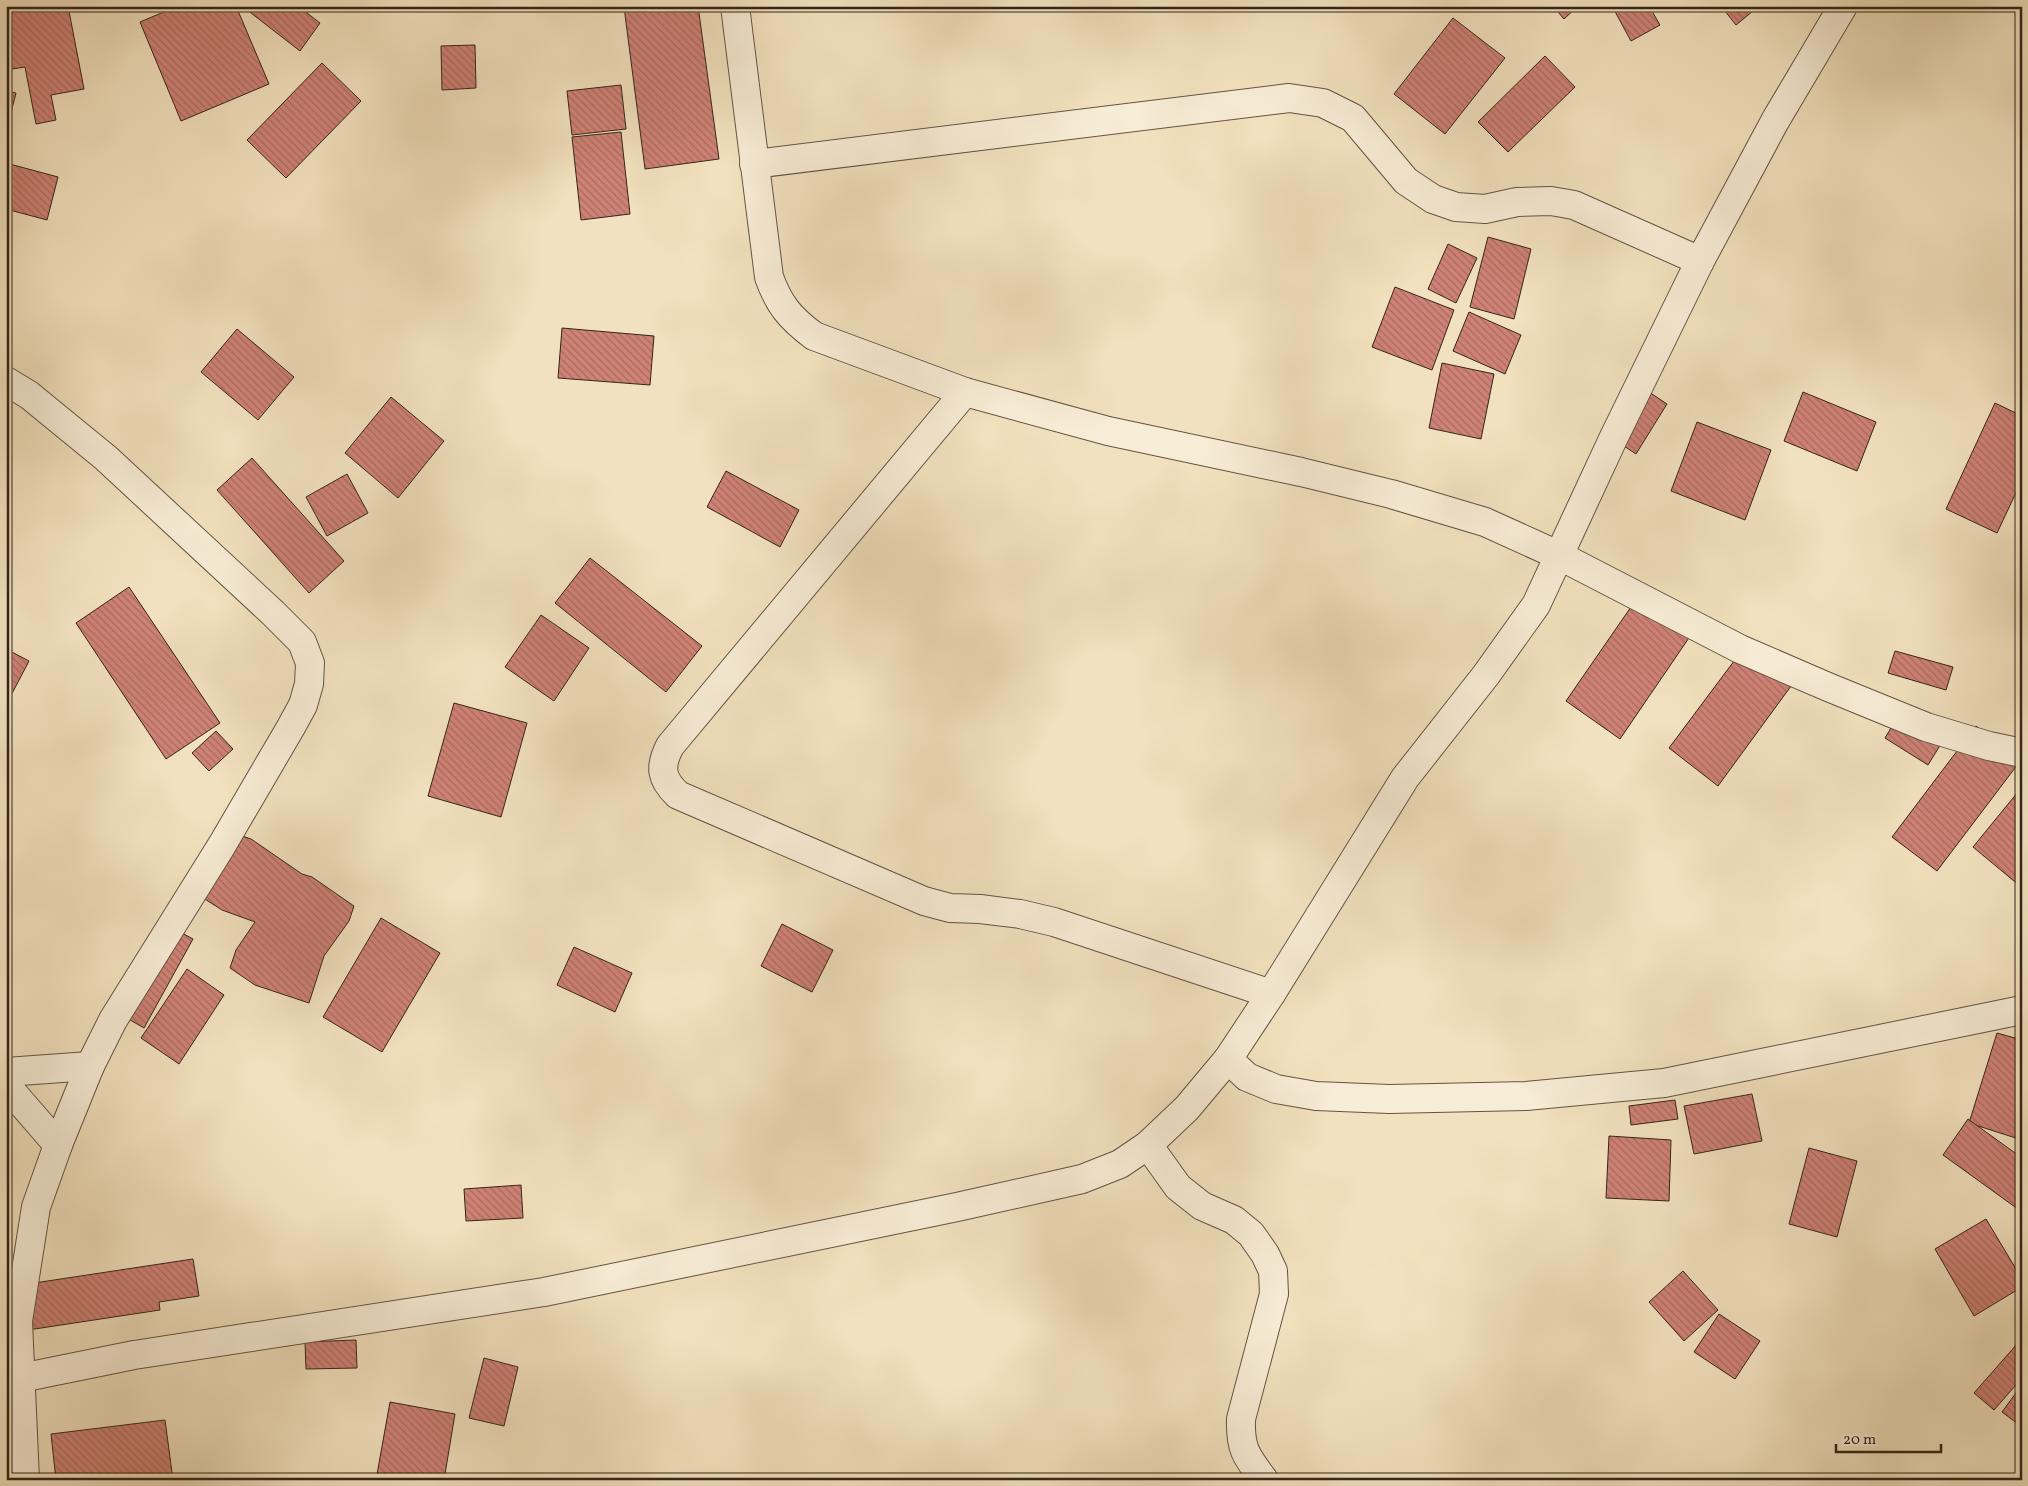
<svg xmlns="http://www.w3.org/2000/svg" width="2028" height="1486" viewBox="0 0 2028 1486" font-family="Vollkorn,serif">
  <style>
    .building { fill: url(#building-back-hatch); stroke: #332519 }
    .lines { fill: none; stroke-linecap: round; stroke-linejoin: round }
    .minor-casing { stroke: #635442; stroke-width: 30 }
    .minor { stroke: #f7ecd5; stroke-width: 28 }
  </style>
  <defs>
    <pattern id="building-back-hatch" width="6" height="6" patternUnits="userSpaceOnUse" patternTransform="scale(1.25)"><rect width="6" height="6" fill="#cf8276"/><path d="M-1 5l2 2M0 0l6 6M5-1l2 2" fill="none" stroke="#a96a60"/></pattern>
  </defs>
  <rect width="100%" height="100%" fill="#f2e1be"/>
  <filter id="stains"><feTurbulence type="fractalNoise" baseFrequency=".004" numOctaves="4"/><feColorMatrix values="0 0 0 0 .2 0 0 0 0 .09 0 0 0 0 .02 0 0 0 .5 -.17"/></filter>
  <radialGradient id="worn" r=".72"><stop offset=".6" stop-color="#630" stop-opacity="0"/><stop offset="1" stop-color="#630" stop-opacity=".3"/></radialGradient>
  <g class="building">
    <polygon points="6,6 68,6 84,89 51,95 56,120 36,124 25,67 6,70"/>
    <polygon points="178,6 236,6 269,84 181,121 140,22"/>
    <polygon points="242,6 298,6 320,23 300,51"/>
    <polygon points="631,6 698,6 719,159 645,169 624,7"/>
    <polygon points="1553,6 1578,6 1564,19"/>
    <polygon points="1612,6 1649,6 1660,25 1631,41"/>
    <polygon points="1721,6 1759,6 1736,25"/>
    <polygon points="1453,18 1505,58 1445,134 1394,94"/>
    <polygon points="475,45 476,88 442,90 441,46"/>
    <polygon points="1545,56 1575,87 1508,152 1478,122"/>
    <polygon points="322,63 361,101 286,178 247,140"/>
    <polygon points="621,85 626,129 572,135 567,91"/>
    <polygon points="6,91 16,93 6,132"/>
    <polygon points="621,132 630,214 581,220 572,137"/>
    <polygon points="6,163 58,177 47,220 6,209"/>
    <polygon points="1488,237 1531,249 1514,319 1470,307"/>
    <polygon points="1448,244 1477,258 1456,303 1428,289"/>
    <polygon points="1395,287 1454,310 1432,370 1372,347"/>
    <polygon points="1469,312 1521,335 1505,374 1453,351"/>
    <polygon points="562,328 654,336 650,385 558,378"/>
    <polygon points="237,329 294,377 258,420 201,372"/>
    <polygon points="1442,363 1494,374 1481,439 1429,428"/>
    <polygon points="1646,390 1667,404 1636,454 1615,440"/>
    <polygon points="1803,392 1876,422 1857,471 1784,441"/>
    <polygon points="391,397 444,441 398,498 345,453"/>
    <polygon points="1995,403 2022,416 2022,480 1997,533 1946,509"/>
    <polygon points="1697,422 1771,450 1745,520 1671,491"/>
    <polygon points="252,458 344,561 309,593 217,490"/>
    <polygon points="726,471 799,510 780,547 707,507"/>
    <polygon points="347,474 368,513 327,536 306,497"/>
    <polygon points="590,558 702,646 666,692 555,603"/>
    <polygon points="129,587 220,723 166,759 76,623"/>
    <polygon points="1642,591 1695,629 1620,739 1566,701"/>
    <polygon points="541,615 589,648 554,701 505,667"/>
    <polygon points="1746,645 1794,682 1718,786 1669,748"/>
    <polygon points="6,649 29,661 6,705"/>
    <polygon points="1895,651 1953,667 1946,690 1888,673"/>
    <polygon points="454,703 527,723 501,817 428,796"/>
    <polygon points="1900,713 1944,739 1928,765 1885,738"/>
    <polygon points="1976,726 2021,760 1937,871 1892,837"/>
    <polygon points="216,731 233,749 209,771 192,753"/>
    <polygon points="2022,787 2022,884 2020,886 1973,847"/>
    <polygon points="236,834 251,839 302,874 312,877 354,906 349,921 324,956 309,1003 255,985 230,968 236,950 255,922 222,910 200,896"/>
    <polygon points="381,918 440,953 382,1052 323,1017"/>
    <polygon points="782,924 833,950 812,992 761,966"/>
    <polygon points="167,925 193,939 144,1028 118,1013"/>
    <polygon points="574,947 632,973 615,1012 557,985"/>
    <polygon points="187,969 224,995 179,1064 141,1038"/>
    <polygon points="1997,1033 2022,1040 2022,1140 1969,1123"/>
    <polygon points="1752,1094 1762,1141 1694,1154 1684,1106"/>
    <polygon points="1675,1100 1678,1119 1631,1125 1629,1106"/>
    <polygon points="1968,1119 2022,1158 2022,1212 1943,1155"/>
    <polygon points="1609,1136 1671,1140 1669,1201 1606,1198"/>
    <polygon points="1809,1148 1857,1161 1837,1237 1789,1224"/>
    <polygon points="521,1185 523,1218 466,1221 464,1189"/>
    <polygon points="1986,1219 2022,1279 2022,1287 1974,1316 1935,1249"/>
    <polygon points="193,1259 199,1296 159,1302 160,1310 28,1330 21,1285"/>
    <polygon points="1683,1271 1718,1310 1684,1341 1649,1302"/>
    <polygon points="1719,1314 1760,1341 1735,1379 1694,1352"/>
    <polygon points="356,1340 357,1368 306,1369 305,1342"/>
    <polygon points="2017,1344 2022,1348 2022,1378 1994,1410 1974,1393"/>
    <polygon points="484,1358 518,1367 504,1426 469,1418"/>
    <polygon points="2021,1386 2022,1386 2022,1427 2002,1412"/>
    <polygon points="390,1402 455,1414 444,1480 376,1480"/>
    <polygon points="165,1420 173,1480 56,1480 51,1434"/>
  </g>
  <g class="lines">
    <g class="minor-casing">
      <g id="minor">
        <path d="M735 6 769 277C779 305 790 318 814 336L965 392 1108 431 1301 472 1391 494 1485 522 1560 556 1740 649 1828 687 1926 727 1989 746 2022 753"/>
        <polyline points="754,164 1289,98 1323,103 1353,118 1406,181 1433,199 1456,207 1485,209 1517,202 1551,201 1574,205 1700,261"/>
        <polyline points="6,381 29,395 106,458 273,613 302,642 310,663 309,684 303,705 291,727 222,845 113,1020 90,1066 58,1145 36,1207 18,1321 25,1480"/>
        <path d="M965 392 670 746C659 767 661 779 678 795L924 901 950 908 980 909 1020 914 1054 922 1271 994"/>
        <polyline points="1228,1059 1247,1077 1276,1089 1316,1096 1389,1099 1526,1096 1664,1083 2022,1010"/>
        <polyline points="6,1072 90,1066"/>
        <polyline points="6,1085 58,1145"/>
        <path d="M1148 1145 1178 1187 1202 1206 1234 1220 1251 1234 1265 1254 1273 1271 1274 1294 1241 1419C1240 1449 1246 1456 1264 1480"/>
        <polyline points="6,1381 134,1355 544,1292 957,1207 1082,1179 1120,1164 1148,1145 1187,1108 1228,1059 1271,994 1405,778 1486,675 1536,605 1613,439 1700,261 1775,121 1843,6"/>
      </g>
    </g>
    <use href="#minor" class="minor"/>
  </g>
  <rect width="2028" height="1486" fill="none" stroke="#f2e1be" stroke-width="25"/>
  <rect x="8" y="8" width="2013" height="1471" fill="none" stroke="#332519" stroke-width="2.5"/>
  <rect x="12" y="12" width="2003" height="1461" fill="none" stroke="#332519"/>
  <path d="M1836 1444v8h105v-8" fill="none" stroke="#332519" stroke-width="2.5"/>
  <text x="1843" y="1444" font-size="15" fill="#332519" stroke="#f7ecd5" stroke-width="4" paint-order="stroke">20 m</text>
  <rect width="100%" height="100%" filter="url(#stains)"/>
  <rect width="100%" height="100%" fill="url(#worn)"/>
</svg>
